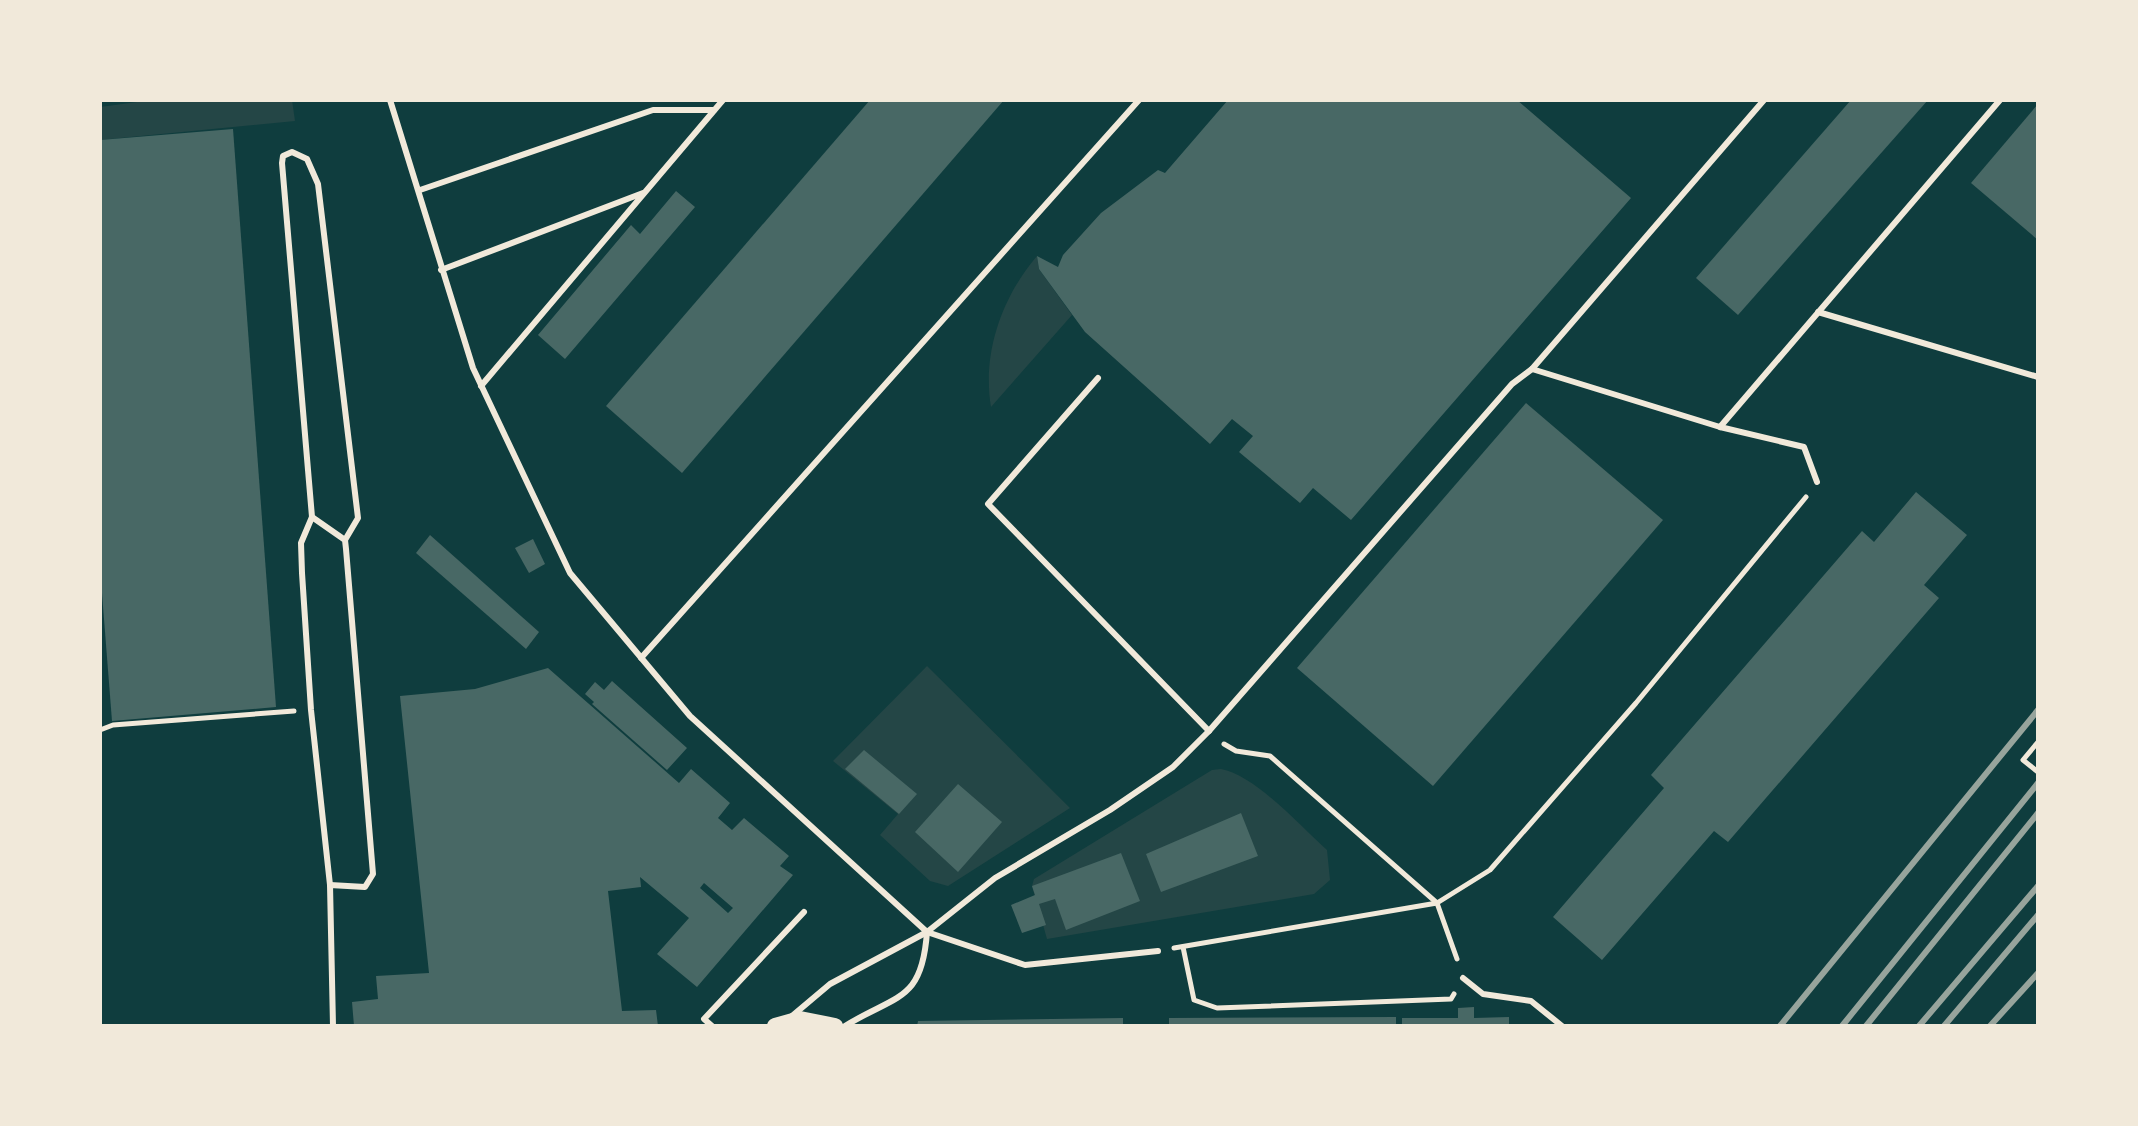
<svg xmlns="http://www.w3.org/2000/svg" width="2138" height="1126" viewBox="0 0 2138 1126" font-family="'Crimson Pro',serif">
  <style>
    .green { fill: #244646 }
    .building { fill: #486865; fill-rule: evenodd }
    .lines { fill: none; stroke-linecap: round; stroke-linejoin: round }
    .path { stroke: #f1e9da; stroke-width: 5 }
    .service { stroke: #f1e9da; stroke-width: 6 }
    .secondary { stroke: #f1e9da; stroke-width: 16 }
    .rail { stroke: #97a49c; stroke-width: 6 }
  </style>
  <rect width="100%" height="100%" fill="#0f3d3e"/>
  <g class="green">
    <polygon points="152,100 292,100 295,121 100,140 100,107"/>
    <path d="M1037 256 1039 269 1072 315 991 407C982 353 1002 297 1037 256Z"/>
    <polygon points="927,666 1070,808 948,886 930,881 880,835 898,814 833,761"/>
    <path d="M1221 769C1255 775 1300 826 1327 850L1330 880 1314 894 1047 939 1032 886 1034 879 1212 770Z"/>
  </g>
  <g class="building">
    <polygon points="870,100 1004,100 682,473 606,406"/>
    <polygon points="1228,100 1517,100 1631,198 1351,520 1313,488 1300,503 1239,452 1253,436 1232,419 1210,444 1085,332 1039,269 1037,256 1058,267 1063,255 1101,213 1158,170 1165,173"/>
    <polygon points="1851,100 1928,100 1738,315 1696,278"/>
    <polygon points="2038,104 2038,240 1971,183"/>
    <polygon points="233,129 276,707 112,721 100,568 100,140"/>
    <polygon points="676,191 695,207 565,359 538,335 631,225 640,234"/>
    <polygon points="1526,403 1663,520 1433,786 1297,668"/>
    <polygon points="1916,492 1967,535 1924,585 1939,598 1728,842 1714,831 1602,960 1553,917 1664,788 1651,775 1862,531 1874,542"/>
    <polygon points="430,535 539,632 526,649 416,553"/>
    <polygon points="533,539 545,564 529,573 515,548"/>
    <path d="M548 668 679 783 691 769 730 803 718 818 732 830 744 818 789 856 780 866 793 875 697 987 657 954 689 918 640 877 641 887 608 891 622 1011 656 1010 658 1026H354L352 1002 378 999 376 976 429 973 400 696 475 689ZM704 883 733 908 728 913 700 888Z"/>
    <polygon points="612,681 687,748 667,770 592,704 594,702 585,694 595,682 604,690"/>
    <polygon points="864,750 917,794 899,814 845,769"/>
    <polygon points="958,784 1002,822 958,872 915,832"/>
    <polygon points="1241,813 1258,856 1161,892 1146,854"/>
    <polygon points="1121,853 1140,901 1066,930 1055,899 1039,904 1046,925 1022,933 1011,905 1035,895 1032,886"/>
    <polygon points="1474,1007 1474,1018 1509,1017 1509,1026 1402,1026 1402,1018 1458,1018 1458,1008"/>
    <polygon points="1396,1017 1396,1026 1169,1026 1169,1018"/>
    <polygon points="1123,1018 1123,1026 917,1026 918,1021"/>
  </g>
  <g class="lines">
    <g class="path">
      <polyline points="100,730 113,725 294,711"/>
      <polyline points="2038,742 2023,760 2038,772"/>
      <polyline points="1224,744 1236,751 1270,756 1437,903 1457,959"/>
      <polyline points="1183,947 1194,1000 1217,1008 1451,999 1454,994"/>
      <polyline points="1174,948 1437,903 1490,870 1636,703 1806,497"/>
    </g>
    <g class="service">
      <polyline points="390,100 473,368 570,573 690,716 927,932 1025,965 1158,951"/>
      <polyline points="420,190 653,110 714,110"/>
      <polyline points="441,270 643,193"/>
      <polyline points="1818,312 2038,377"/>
      <polyline points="1532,369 1720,427 1804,447 1817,482"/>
      <polyline points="1098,378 988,504 1209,731"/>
      <polyline points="481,386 723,100"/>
      <polyline points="1720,427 2000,100"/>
      <polyline points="312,517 301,543 302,573 311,710 330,885"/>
      <polyline points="641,658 1139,100"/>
      <polyline points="1463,978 1483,994 1531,1001 1562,1026"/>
      <polyline points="792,1016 830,984 927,932 995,878 1110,810 1173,767 1209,731 1512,384 1532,369 1764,100"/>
      <polyline points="333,1026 330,885 365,887 373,874 346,549 345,540 312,517 282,163 283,156 292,152 307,159 318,184 358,518 345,540"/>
      <polyline points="712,1026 704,1019 804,912"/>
      <path d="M845 1026C897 994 922 1002 927 932"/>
    </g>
    <polyline class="secondary" points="775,1026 800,1019 835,1026"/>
    <g class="rail">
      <polyline points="1780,1026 2038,710"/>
      <polyline points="1842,1026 2038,783"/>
      <polyline points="1866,1026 2038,813"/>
      <polyline points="1919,1026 2038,886"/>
      <polyline points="1944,1026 2038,915"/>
      <polyline points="1990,1026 2038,973"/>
    </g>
  </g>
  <rect width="2138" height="1126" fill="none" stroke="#f1e9da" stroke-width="204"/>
</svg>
